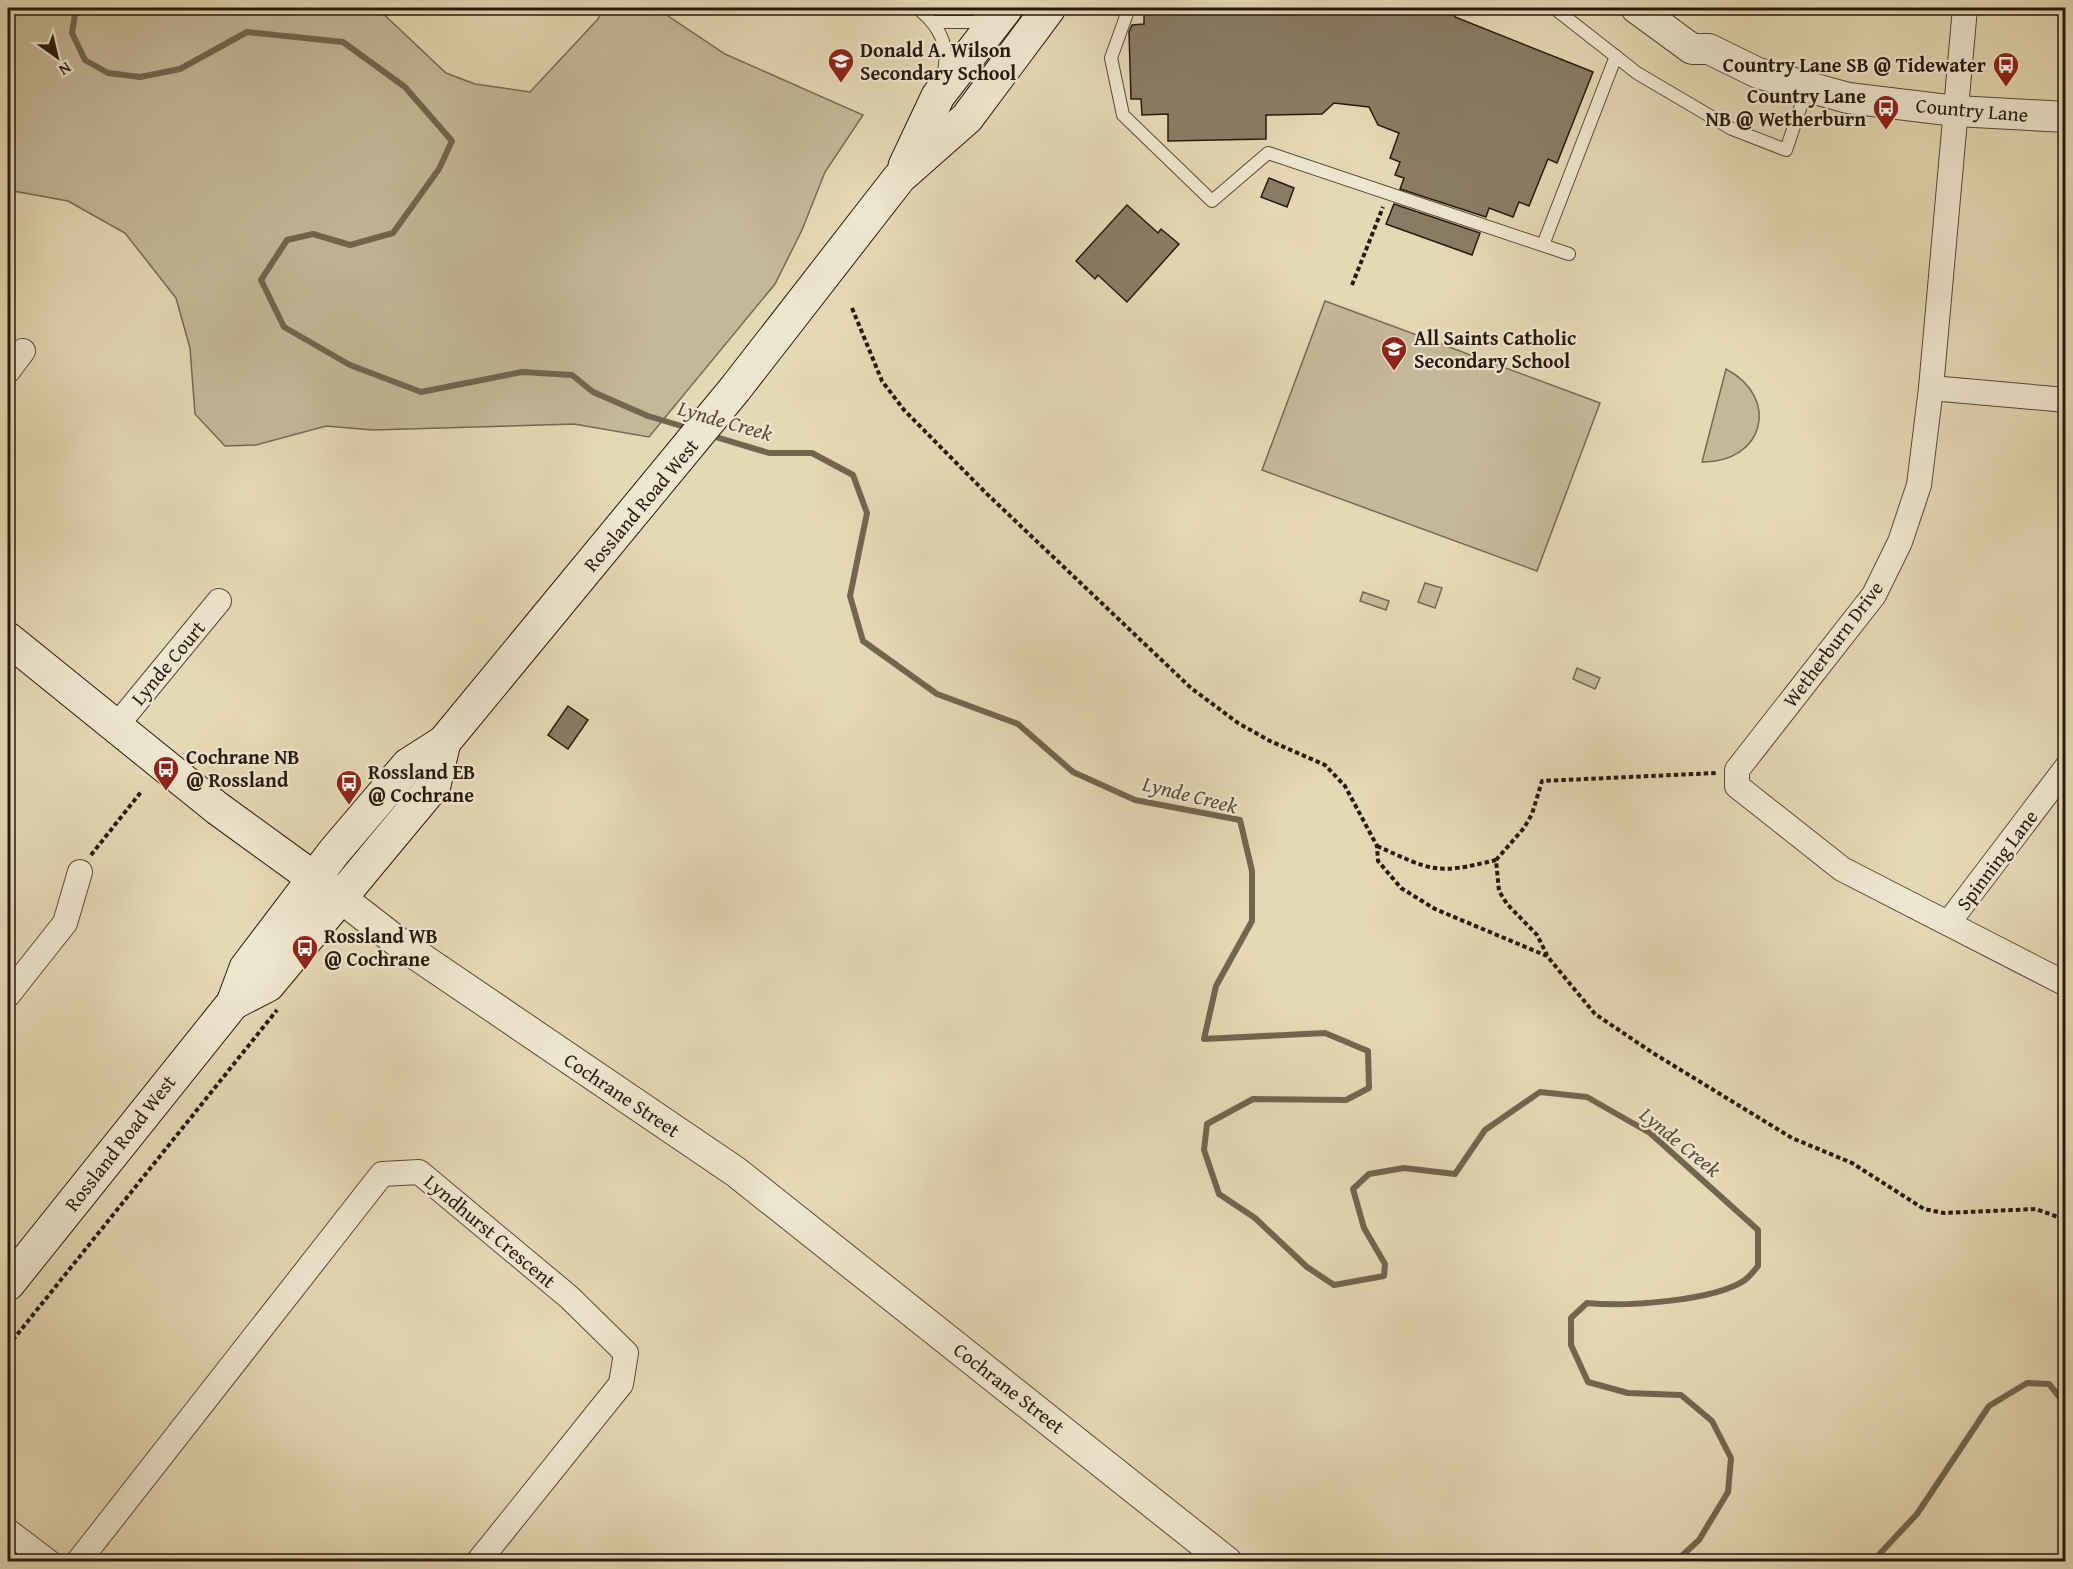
<svg xmlns="http://www.w3.org/2000/svg" width="2073" height="1569" viewBox="0 0 2073 1569" font-family="'Gentium Book Plus',serif">
  <style>
    .green { fill: #c5b898; stroke: #766852; stroke-width: 1.5 }
    .lines { fill: none; stroke-linecap: round; stroke-linejoin: round }
    .stream { stroke: #73654f; stroke-width: 6 }
    .building { fill: #8a7c64; stroke: #28190d; stroke-width: 1.5 }
    .service-casing { stroke: #574937; stroke-width: 14 }
    .minor-casing { stroke: #574937; stroke-width: 26 }
    .tertiary-casing { stroke: #574937; stroke-width: 32 }
    .secondary-casing { stroke: #28190d; stroke-width: 35 }
    .path { stroke: #28190d; stroke-width: 4; stroke-dasharray: 4.5 3; stroke-linecap: butt }
    .service { stroke: #eee6ce; stroke-width: 12 }
    .minor { stroke: #eee6ce; stroke-width: 24 }
    .tertiary { stroke: #eee6ce; stroke-width: 30 }
    .secondary { stroke: #eee6ce; stroke-width: 33 }
    .labels { text-anchor: middle; stroke-width: 4.5; stroke-linejoin: round; paint-order: stroke }
    .poi-label { font-size: 20px; font-weight: bold; fill: #28190d; stroke: #eee6ce; text-anchor: start }
    .street-label { font-size: 20px; fill: #28190d; stroke: #eee6ce }
    .water-label { font-size: 21px; font-style: italic; fill: #5a4b39; stroke: #eee6ce }
  </style>
  <rect width="100%" height="100%" fill="#e5d8b4"/>
  <filter id="stains"><feTurbulence type="fractalNoise" baseFrequency=".00333" numOctaves="4"/><feColorMatrix values="0 0 0 0 .2 0 0 0 0 .09 0 0 0 0 .02 0 0 0 .5 -.17"/></filter>
  <radialGradient id="worn" r=".72"><stop offset=".6" stop-color="#630" stop-opacity="0"/><stop offset="1" stop-color="#630" stop-opacity=".3"/></radialGradient>
  <g class="green">
    <polygon points="8,8 377,8 446,73 475,84 530,92 598,19 603,8 656,8 725,54 863,115 825,172 802,230 775,284 649,437 574,424 373,430 326,426 256,445 225,446 195,414 190,348 176,298 125,233 68,201 8,190"/>
    <polygon points="1325,301 1600,403 1537,571 1262,470"/>
    <path d="M1726 369C1781 398 1764 463 1702 462Z"/>
    <polygon points="1425,583 1442,588 1435,608 1418,602"/>
    <polygon points="1363,592 1389,601 1386,610 1360,601"/>
    <polygon points="1577,668 1600,678 1595,689 1573,679"/>
  </g>
  <g class="lines">
    <g class="stream">
      <polyline points="76,8 72,33 85,60 108,73 140,77 180,69 247,32 343,42 405,87 452,141 439,169 393,233 350,245 313,234 287,240 261,280 284,327 350,365 421,392 522,372 572,375 593,392 648,416 688,428"/>
      <path d="M709 435 769 453H812L853 475 867 513 850 596 863 641 937 694 1018 724 1073 772 1135 800 1240 820 1252 871V921L1216 986 1204 1039 1325 1033 1368 1051 1369 1088 1346 1100 1253 1099 1207 1124 1204 1150 1219 1194 1255 1218 1307 1267 1334 1285 1384 1276 1385 1264 1364 1228 1353 1189 1369 1174 1404 1168 1455 1174 1485 1130 1540 1092 1587 1097 1650 1133 1758 1230V1266C1754 1271 1750 1276 1745 1280 1715 1301 1624 1307 1587 1303L1571 1318V1345L1588 1382 1628 1393 1681 1395 1712 1421 1731 1458 1728 1492 1699 1540 1675 1562"/>
      <polyline points="1872,1562 1917,1514 1989,1406 2027,1383 2049,1384 2066,1405"/>
    </g>
  </g>
  <g class="building">
    <polygon points="1170,8 1455,8 1455,17 1593,72 1557,163 1548,159 1529,206 1519,202 1513,217 1489,208 1486,217 1400,189 1404,178 1395,175 1400,162 1390,158 1399,133 1378,125 1369,107 1334,103 1322,114 1266,115 1266,139 1168,141 1168,114 1142,115 1141,99 1131,99 1129,32 1132,25 1144,24 1144,14 1170,13"/>
    <polygon points="1269,178 1294,188 1287,207 1261,197"/>
    <polygon points="1394,204 1480,233 1472,255 1386,224"/>
    <polygon points="1127,205 1158,233 1161,229 1179,244 1127,302 1098,275 1095,279 1076,261"/>
    <polygon points="568,706 588,720 568,749 548,735"/>
  </g>
  <g class="lines">
    <g class="service-casing">
      <g id="service">
        <path d="M917 8C938 24 950 44 944 71"/>
        <polyline points="1129,8 1111,58 1123,115 1212,201 1268,153 1569,254"/>
        <polyline points="1554,8 1637,73 1732,129 1786,150 1807,88"/>
        <polyline points="935,22 974,22 989,14"/>
        <polyline points="1543,245 1616,56"/>
      </g>
    </g>
    <g class="minor-casing">
      <g id="minor">
        <polyline points="1965,8 1931,388 1919,485 1900,542 1874,595 1737,770 1737,786 1842,869 2066,984"/>
        <polyline points="8,371 23,351"/>
        <polyline points="1931,388 2066,400"/>
        <polyline points="117,725 219,601"/>
        <polyline points="1949,922 2066,768"/>
        <polyline points="8,995 65,923 80,872"/>
        <polyline points="8,1531 49,1562"/>
        <polyline points="78,1562 382,1174 419,1172 569,1297 626,1353 621,1384 478,1562"/>
      </g>
    </g>
    <g class="tertiary-casing">
      <g id="tertiary">
        <polyline points="1636,8 1692,49 1709,49 1758,73 1848,98 1956,111 2066,117"/>
        <polyline points="341,898 399,943 736,1172 1227,1562"/>
      </g>
    </g>
    <g class="secondary-casing">
      <g id="secondary">
        <polyline points="905,166 938,96 1006,8"/>
        <polyline points="8,639 217,808 341,898"/>
        <polyline points="233,1003 268,985 434,785 444,742"/>
        <polyline points="8,1284 233,1003 246,968 334,852 408,765 444,742 735,389 899,178 967,118 1049,8"/>
      </g>
    </g>
    <g class="path">
      <polyline points="1352,285 1383,207"/>
      <polyline points="852,308 882,381 904,410 986,493 1191,688 1238,723 1270,741 1325,765 1345,786 1377,846 1378,861 1401,888 1435,909 1547,956 1595,1014 1653,1053 1792,1138 1852,1163 1924,1209 1944,1213 2036,1209 2066,1220"/>
      <path d="M1377 846C1433 871 1435 875 1496 860L1499 891 1507 904 1537 935 1547 955"/>
      <polyline points="91,855 141,792"/>
      <polyline points="1496,860 1524,828 1532,814 1542,781 1716,773"/>
      <polyline points="8,1346 277,1010"/>
    </g>
    <use href="#service" class="service"/>
    <use href="#minor" class="minor"/>
    <use href="#tertiary" class="tertiary"/>
    <use href="#secondary" class="secondary"/>
  </g>
  <defs>
    <g id="school-pin" transform="scale(1.35)"><path d="M0 17L-7.5 6A9.5 9.5 0 1 1 7.5 6Z" fill="#8f2418" stroke="#eee6ce"/><path d="M0-5L7-2L0 1L-7-2ZM-4 1L0 2.5L4 1V4Q0 6-4 4Z" fill="#fff"/></g>
    <g id="bus-pin" transform="scale(1.35)"><path d="M0 17L-7.5 6A9.5 9.5 0 1 1 7.5 6Z" fill="#8f2418" stroke="#eee6ce"/><path d="M-5-6H5V4H4V6H2V4H-2V6H-4V4H-5ZM-3.5-4V0h7V-4ZM-3.5 1.2v1.5H-2V1.2ZM2 1.2v1.5H3.5V1.2Z" fill="#fff"/></g>
  </defs>
  <g fill-rule="evenodd">
    <use href="#school-pin" x="841" y="61"/>
    <use href="#bus-pin" x="2006" y="65"/>
    <use href="#bus-pin" x="1886" y="108"/>
    <use href="#school-pin" x="1394" y="349"/>
    <use href="#bus-pin" x="166" y="769"/>
    <use href="#bus-pin" x="349" y="783"/>
    <use href="#bus-pin" x="305" y="948"/>
  </g>
  <g class="labels">
    <g class="poi-label">
      <text x="860" y="57">Donald A. Wilson<tspan x="860" dy="23">Secondary School</tspan></text>
      <text x="1986" y="72" text-anchor="end">Country Lane SB @ Tidewater</text>
      <text x="1866" y="103" text-anchor="end">Country Lane<tspan x="1866" dy="23">NB @ Wetherburn</tspan></text>
      <text x="1414" y="345">All Saints Catholic<tspan x="1414" dy="23">Secondary School</tspan></text>
      <text x="186" y="764">Cochrane NB<tspan x="186" dy="23">@ Rossland</tspan></text>
      <text x="368" y="779">Rossland EB<tspan x="368" dy="23">@ Cochrane</tspan></text>
      <text x="324" y="943">Rossland WB<tspan x="324" dy="23">@ Cochrane</tspan></text>
    </g>
    <g class="street-label">
      <text transform="translate(1972 110) rotate(5)" y="7">Country Lane</text>
      <text transform="translate(641 505) rotate(-50)" y="7">Rossland Road West</text>
      <text transform="translate(1833 644) rotate(-53)" y="7">Wetherburn Drive</text>
      <text transform="translate(168 663) rotate(-50)" y="7">Lynde Court</text>
      <text transform="translate(1997 860) rotate(-53)" y="7">Spinning Lane</text>
      <text transform="translate(622 1095) rotate(34)" y="7">Cochrane Street</text>
      <text transform="translate(120 1143) rotate(-52)" y="7">Rossland Road West</text>
      <text transform="translate(490 1231) rotate(40)" y="7">Lyndhurst Crescent</text>
      <text transform="translate(1009 1388) rotate(38)" y="7">Cochrane Street</text>
    </g>
    <g class="water-label">
      <text transform="translate(725 421) rotate(16)" y="7">Lynde Creek</text>
      <text transform="translate(1190 795) rotate(14)" y="7">Lynde Creek</text>
      <text transform="translate(1680 1142) rotate(39)" y="7">Lynde Creek</text>
    </g>
  </g>
  <rect width="2073" height="1569" fill="none" stroke="#e5d8b4" stroke-width="30"/>
  <rect x="9" y="9" width="2055" height="1551" fill="none" stroke="#28190d" stroke-width="3"/>
  <rect x="15" y="15" width="2043" height="1539" fill="none" stroke="#28190d" stroke-width="1.5"/>
  <g transform="translate(57 57) rotate(146)" stroke="#eee6ce" stroke-width="4.5" paint-order="stroke">
  <path d="M0-4.5L10 22L0 15L-10 22Z" fill="#28190d"/>
  <text y="-9" font-size="16" font-weight="bold" text-anchor="middle" fill="#28190d">N</text>
  </g>
  <rect width="100%" height="100%" filter="url(#stains)"/>
  <rect width="100%" height="100%" fill="url(#worn)"/>
</svg>
